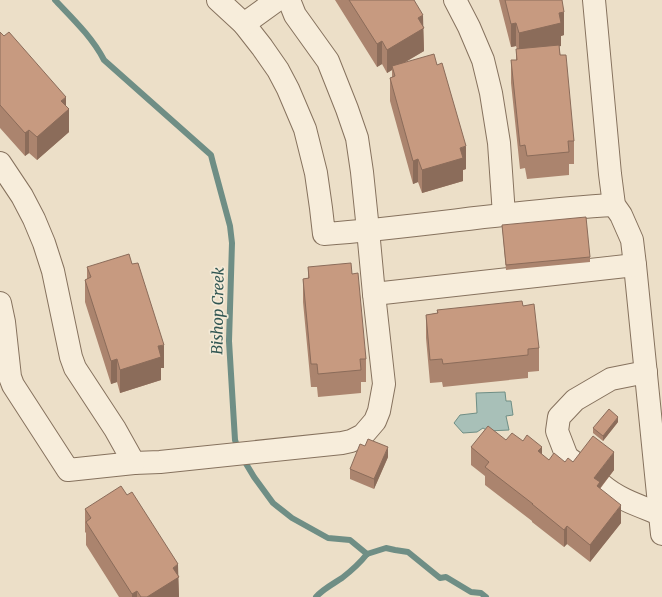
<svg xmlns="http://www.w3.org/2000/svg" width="662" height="597" viewBox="0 0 662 597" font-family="Merriweather,serif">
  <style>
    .water { fill: #a8c0b8; stroke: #6f8e85 }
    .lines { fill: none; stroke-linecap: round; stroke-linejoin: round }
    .stream { stroke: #6f8e85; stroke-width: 6 }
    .minor-casing { stroke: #86725e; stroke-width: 24 }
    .minor { stroke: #f7eddb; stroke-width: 22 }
    .wall { fill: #ab846e }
    .shaded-wall { fill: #8b6c5a }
    .building { fill: #c79a80; stroke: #8b6c5a }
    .labels { text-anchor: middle; stroke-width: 3.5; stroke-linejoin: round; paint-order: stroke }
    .water-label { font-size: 15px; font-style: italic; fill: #315652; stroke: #f4ead7 }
  </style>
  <rect width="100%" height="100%" fill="#ecdfc8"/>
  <polygon class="water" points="505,392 506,401 511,401 513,415 506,416 509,430 488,431 483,428 477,432 463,433 454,423 460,415 477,413 476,393"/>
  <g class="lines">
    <g class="stream">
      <path d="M55 0C73 19 92 37 104 60L211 155 213 163 230 226 232 243 229 341 235 440 238 449"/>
      <polyline points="242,457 254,477 273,503 292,518 328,538 350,540 367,554"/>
      <polyline points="367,554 386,548 395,550 408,552 440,578 446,577 471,592 481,593 486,597"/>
      <path d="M316 597C323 589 333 584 342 578 351 571 360 563 367 554"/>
    </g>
    <g class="minor-casing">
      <g id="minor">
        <path d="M218 0 244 24 262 47 278 70 288 89 305 129 316 173 321 208 324 234C421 227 517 210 614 205"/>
        <polyline points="455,0 469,27 483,60 491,93 499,143 504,215"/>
        <polyline points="594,0 610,174 614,205 621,215 632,240 635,265 662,534"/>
        <polyline points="244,24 277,0"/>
        <polyline points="0,163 22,196 34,219 44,243 53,271 71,357 75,368 115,429 134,463 160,462 342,443 351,441 363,435 375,421 379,411 384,384 374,294 368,230 362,172 357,138 347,109 328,61 295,15 289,0"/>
        <polyline points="374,294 635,265"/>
        <polyline points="0,303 4,322 10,377 13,385 68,470 134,463"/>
        <polyline points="582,468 567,457 557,431 559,417 575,400 611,379 646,372"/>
        <path d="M602 485C618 499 640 506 660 514"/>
      </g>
    </g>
    <use href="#minor" class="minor"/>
  </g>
  <g class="wall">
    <polygon points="335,0 414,0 423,26 424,51 404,63 466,169 463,170 463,181 422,193 418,182 413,184 390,101 390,78 392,77 392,70 387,73 382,64 377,67"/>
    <polygon points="499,0 562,0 564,35 561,36 561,46 559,46 574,141 574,164 569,164 569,175 527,179 525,168 520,169 511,83 511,60 516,60 516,49 517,49 516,46 511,47"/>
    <polygon points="0,32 66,106 69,132 37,160 29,153 25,156 0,128"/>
    <polygon points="502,225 590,257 590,262 506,270"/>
    <polygon points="87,267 164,368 161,368 161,380 120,393 117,382 111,384 85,302 85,280 87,279"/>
    <polygon points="308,267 352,274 366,359 366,382 361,382 361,393 318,397 317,387 311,387 303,302 303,279 308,278"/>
    <polygon points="523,306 539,348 539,371 528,372 528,378 443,387 442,382 430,383 426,338 426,315 437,313 437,310"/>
    <polygon points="618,422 603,441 593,433 593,428"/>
    <polygon points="506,440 523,441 549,460 565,462 573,462 614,470 600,489 621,523 590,562 567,544 564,547 532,522 532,521 485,485 485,476 471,465 471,447"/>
    <polygon points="365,446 388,457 374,489 350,479 350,469"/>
    <polygon points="85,509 178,576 179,597 119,597 86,545 86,533 85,532"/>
  </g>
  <g class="shaded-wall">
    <polygon points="564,12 564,35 561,36 561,46 519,56 519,33 559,13"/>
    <polygon points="423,15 424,51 393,69 392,66 392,70 387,73 387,50 418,18"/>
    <polygon points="516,23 516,46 511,47 511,24"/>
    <polygon points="382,41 382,64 377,67 377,44"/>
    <polygon points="66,97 66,111 69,109 69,132 37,160 37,137 61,101"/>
    <polygon points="29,130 29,153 25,156 25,133"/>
    <polygon points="466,146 466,169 463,170 463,181 422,193 422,170 460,148"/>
    <polygon points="418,159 418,182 413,184 413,161"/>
    <polygon points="164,345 164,368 161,368 161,380 120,393 120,370 158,346"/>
    <polygon points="117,359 117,382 111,384 111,361"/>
    <polygon points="618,417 618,422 603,441 603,436"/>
    <polygon points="388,447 388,457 374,489 374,479"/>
    <polygon points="542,447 542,464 538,451"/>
    <polygon points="614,452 614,470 600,488 600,500 594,478"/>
    <polygon points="621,505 621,523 590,562 590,545"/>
    <polygon points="567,526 567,544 564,547 564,530"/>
    <polygon points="178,564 179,597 147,597 173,568"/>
    <polygon points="137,591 137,597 132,597 132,594"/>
  </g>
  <g class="building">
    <polygon points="349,0 414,0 423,15 418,18 424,28 387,50 382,41 377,44"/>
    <polygon points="505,0 562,0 564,12 559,13 561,23 519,33 516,23 511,24"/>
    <polygon points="0,32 4,36 9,32 66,97 61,101 69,109 37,137 29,130 25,133 0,105"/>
    <polygon points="559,45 560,55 566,55 574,141 568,141 569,152 527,156 525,145 520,146 511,60 517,60 516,49"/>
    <polygon points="434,54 437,65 442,63 466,146 460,148 463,158 422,170 418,159 413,161 390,78 395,76 392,66"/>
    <polygon points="586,217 590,257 506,265 502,225"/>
    <polygon points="129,254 132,264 138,263 164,345 158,346 161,357 120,370 117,359 111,361 85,280 91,277 87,267"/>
    <polygon points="351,263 352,274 358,273 366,359 360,359 361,370 318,374 317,364 311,364 303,279 309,278 308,267"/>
    <polygon points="522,301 523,306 534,304 539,348 528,349 528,355 443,364 442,359 430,360 426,315 438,313 437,310"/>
    <polygon points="609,409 618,417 603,436 593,428"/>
    <polygon points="488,426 506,440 512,433 523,441 527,435 542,447 538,451 549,460 554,453 565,462 568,458 573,462 593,436 614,452 594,478 600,482 597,486 621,505 590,545 567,526 564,530 532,504 533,504 485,467 489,462 471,447"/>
    <polygon points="368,439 388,447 374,479 350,469 360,444 365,446"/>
    <polygon points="121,486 127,495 132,492 178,564 173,568 179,577 147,597 141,597 137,591 132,594 86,522 91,518 85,509"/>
  </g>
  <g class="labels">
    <g class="water-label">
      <text transform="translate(218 311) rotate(-89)" y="5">Bishop Creek</text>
    </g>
  </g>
</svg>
